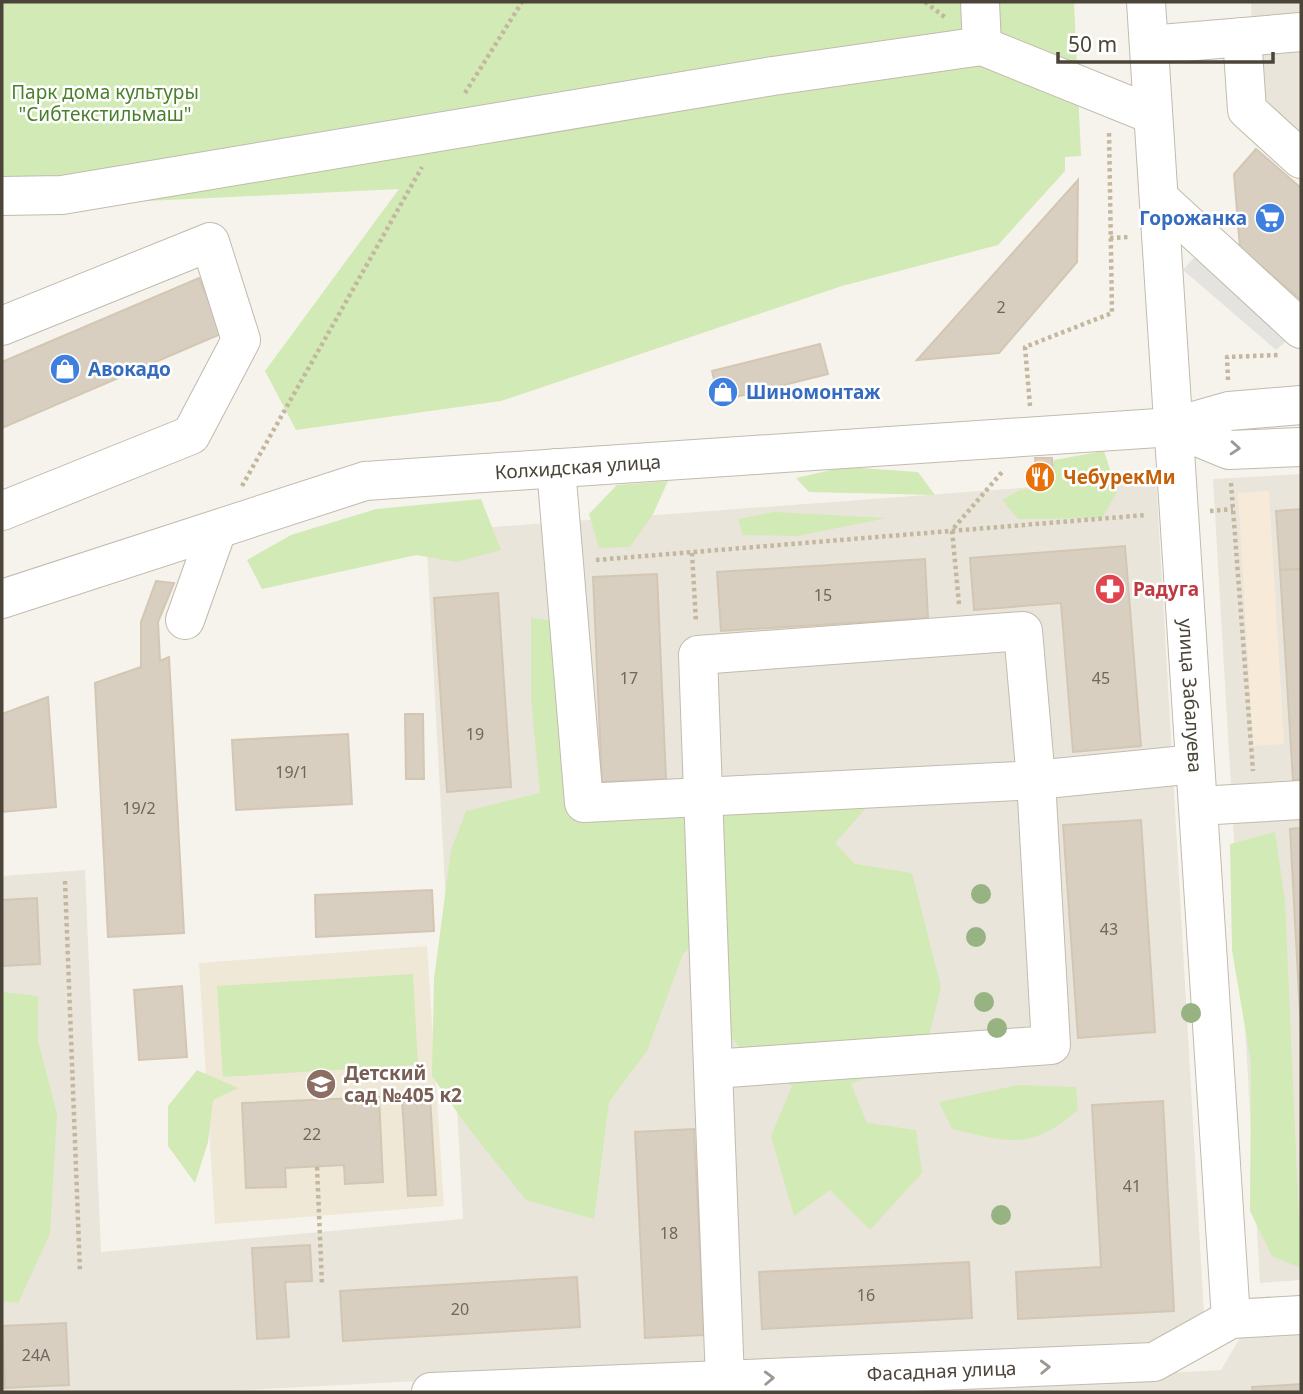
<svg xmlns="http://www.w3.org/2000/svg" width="1303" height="1394" viewBox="0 0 1303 1394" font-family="'Noto Sans',sans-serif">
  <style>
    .residential { fill: #eae5da }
    .commercial { fill: #f7ead8 }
    .education { fill: #efe8d6 }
    .green { fill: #d2eab5 }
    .parking { fill: #e5e3e0 }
    .building { fill: #d8cfc1; stroke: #d3c7b4; stroke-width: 2 }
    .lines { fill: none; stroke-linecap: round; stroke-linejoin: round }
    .minor-casing { stroke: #c2bbae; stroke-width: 40 }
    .path { stroke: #c4b79f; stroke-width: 4.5; stroke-dasharray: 3.5 3.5; stroke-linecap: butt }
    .minor { stroke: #fff; stroke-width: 38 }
    .tree { fill: #97b381 }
    .oneway { stroke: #9c9892 }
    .labels { text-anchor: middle; stroke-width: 5; stroke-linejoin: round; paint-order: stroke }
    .number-label { font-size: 16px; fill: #6e675b }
    .park-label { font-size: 19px; fill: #4a7f2a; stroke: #fff }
    .shop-label { font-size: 19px; font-weight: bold; fill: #366cbe; stroke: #fff; text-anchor: start }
    .street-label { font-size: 19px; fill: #4b4439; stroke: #fff }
    .food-label { font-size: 19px; font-weight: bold; fill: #c56008; stroke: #fff; text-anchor: start }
    .health-label { font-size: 19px; font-weight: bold; fill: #be3a42; stroke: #fff; text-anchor: start }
    .education-label { font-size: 19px; font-weight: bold; fill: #785e54; stroke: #fff; text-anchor: start }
  </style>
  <rect width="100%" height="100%" fill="#f6f3ec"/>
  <g class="residential">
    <polygon points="1251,2 1301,2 1301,144 1256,105"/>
    <polygon points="1301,474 1301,1280 1260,1283 1213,479"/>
    <polygon points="1156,478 1204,1315 1155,1343 206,1392 2,1392 2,876 85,870 101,1252 463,1219 426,532"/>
    <polygon points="1301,1331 1301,1392 810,1392 1221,1370 1243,1333"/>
  </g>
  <polygon class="commercial" points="1269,491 1284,744 1253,746 1238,493"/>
  <polygon class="education" points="427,946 444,1206 215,1224 199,963"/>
  <g class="green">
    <polygon points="2,2 1074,2 1081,156 1065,157 1065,171 998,245 842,286 501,401 296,430 265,371 399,189 2,208"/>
    <polygon points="1104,451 1117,492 1102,518 1018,519 1002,500 1020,490 1049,488 1054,460"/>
    <polygon points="845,467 918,472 935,495 809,492 796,478"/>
    <polygon points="668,481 653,514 630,547 599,548 589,514 617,485"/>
    <polygon points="481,499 501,550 456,562 416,555 262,589 247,560 291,535 376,509"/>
    <polygon points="774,512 887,518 797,536 743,535 738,519"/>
    <polygon points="531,618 558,621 572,784 866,808 835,843 855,864 912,873 941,987 925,1052 851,1084 867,1123 916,1130 922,1173 870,1230 830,1190 794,1216 771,1136 792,1086 759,1070 730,1036 713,928 683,954 647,1051 609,1102 594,1219 526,1200 466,1125 432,1076 434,979 451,850 466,811 540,793 531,698"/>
    <polygon points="1275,832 1285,901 1301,1268 1272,1256 1250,1211 1251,1063 1232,950 1230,844"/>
    <polygon points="413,974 418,1065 223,1077 217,986"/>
    <polygon points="2,992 38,996 38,1041 57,1114 50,1234 18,1303 2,1301"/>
    <polygon points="197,1070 238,1088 213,1100 208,1142 195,1183 168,1146 168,1106"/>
    <path d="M1018 1085 1076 1087 1078 1110C1031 1151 1008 1142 952 1129L939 1102Z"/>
  </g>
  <polygon class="parking" points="1206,244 1301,329 1276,350 1183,270"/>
  <g class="building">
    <polygon points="1256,149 1301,188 1301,300 1240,248 1234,174"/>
    <polygon points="1078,180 1077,262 999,353 917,360"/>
    <polygon points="199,278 223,333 2,428 2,362"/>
    <polygon points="820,344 828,374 719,401 712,371"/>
    <polygon points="1035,458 1052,458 1053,477 1037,478"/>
    <polygon points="1301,509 1301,569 1280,570 1276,511"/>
    <polygon points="1125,546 1141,746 1073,752 1061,603 974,610 970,558"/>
    <polygon points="925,559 928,618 721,631 717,572"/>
    <polygon points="1301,569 1301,779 1293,780 1280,570"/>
    <polygon points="657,574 666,779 602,782 593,577"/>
    <polygon points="156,581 174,583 158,622 160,661 169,657 184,933 108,937 95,683 141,667 141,622"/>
    <polygon points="498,593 511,787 447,792 434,598"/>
    <polygon points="48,697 56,807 2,812 2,714"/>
    <polygon points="405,714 423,714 424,779 406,779"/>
    <polygon points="348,734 352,804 236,810 232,740"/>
    <polygon points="1141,820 1155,1032 1078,1038 1063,825"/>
    <polygon points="1301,828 1301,1032 1290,829"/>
    <polygon points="432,890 434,931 316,937 315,895"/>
    <polygon points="37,898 40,964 2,966 2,900"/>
    <polygon points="182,986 187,1057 139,1060 134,990"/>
    <polygon points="379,1097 383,1182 345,1184 344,1165 285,1168 286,1187 246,1188 242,1103"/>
    <polygon points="430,1097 436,1195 408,1196 402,1099"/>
    <polygon points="1163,1101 1174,1311 1018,1319 1016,1272 1101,1267 1092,1105"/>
    <polygon points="694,1129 704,1335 645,1338 635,1132"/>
    <polygon points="310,1245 312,1281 285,1282 289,1337 257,1339 252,1248"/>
    <polygon points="969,1262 972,1318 762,1329 759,1272"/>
    <polygon points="577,1277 580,1327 343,1341 340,1291"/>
    <polygon points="66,1323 69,1385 5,1388 2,1326"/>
    <polygon points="2,1326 5,1388 2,1388"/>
    <polygon points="1301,1384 1301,1392 1253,1392 1252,1387"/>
  </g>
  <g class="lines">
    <g class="minor-casing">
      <g id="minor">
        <polyline points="980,2 982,46 1153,115"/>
        <path id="s1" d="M1146 2 1231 1319"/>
        <polyline points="1242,37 1247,110 1301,159"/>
        <polyline points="1149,45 1301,32"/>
        <polyline points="2,196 62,195 773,76 982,46"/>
        <polyline points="1159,198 1301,329"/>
        <polyline points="2,326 210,242 241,340 191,435 2,511"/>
        <polyline points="1173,427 1229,450 1301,447"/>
        <polyline points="556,468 584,803 1036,780 1195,764"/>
        <path id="s2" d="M2 599 365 481 1173 427 1229 411 1301 405"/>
        <polyline points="185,620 217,530"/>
        <polyline points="1198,806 1301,800"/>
        <polyline points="713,1069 698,655 1023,631 1036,780 1051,1045 713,1069 725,1380"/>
        <path id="s3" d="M431 1392 1154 1362 1231 1319 1301 1315"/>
      </g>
    </g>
    <g class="path">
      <polyline points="925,2 946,18"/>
      <polyline points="465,93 522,2"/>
      <polyline points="1110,238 1130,237"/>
      <polyline points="1228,380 1227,357 1279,355"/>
      <polyline points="1030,406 1025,347 1112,313 1109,131"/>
      <polyline points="1231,483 1253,771"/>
      <polyline points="242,486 422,167"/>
      <polyline points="1210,511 1233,509"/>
      <polyline points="692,553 696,622"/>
      <polyline points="596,560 1146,515"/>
      <polyline points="959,604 952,530 1003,471"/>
      <polyline points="65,881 80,1272"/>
      <polyline points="317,1167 322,1284"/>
    </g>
    <use href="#minor" class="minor"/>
  </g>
  <g class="tree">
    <circle cx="981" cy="894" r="10"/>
    <circle cx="976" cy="937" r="10"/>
    <circle cx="984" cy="1002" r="10"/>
    <circle cx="1191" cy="1013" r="10"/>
    <circle cx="997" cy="1028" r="10"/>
    <circle cx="1001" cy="1215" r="10"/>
  </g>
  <defs><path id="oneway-chevron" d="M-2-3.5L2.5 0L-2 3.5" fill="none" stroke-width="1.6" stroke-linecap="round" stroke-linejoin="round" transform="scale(1.75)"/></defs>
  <g class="oneway">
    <use href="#oneway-chevron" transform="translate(1235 448) rotate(4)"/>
    <use href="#oneway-chevron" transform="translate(1045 1367) rotate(-2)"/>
    <use href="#oneway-chevron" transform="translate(769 1378) rotate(-2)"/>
  </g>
  <defs>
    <g id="supermarket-disc" transform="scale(1.575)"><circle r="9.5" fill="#3f7fe0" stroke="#fff"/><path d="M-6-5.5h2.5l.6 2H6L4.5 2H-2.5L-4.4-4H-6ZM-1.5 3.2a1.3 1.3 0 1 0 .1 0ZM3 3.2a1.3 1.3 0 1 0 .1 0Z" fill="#fff"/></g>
    <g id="shop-disc" transform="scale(1.575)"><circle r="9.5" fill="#3f7fe0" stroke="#fff"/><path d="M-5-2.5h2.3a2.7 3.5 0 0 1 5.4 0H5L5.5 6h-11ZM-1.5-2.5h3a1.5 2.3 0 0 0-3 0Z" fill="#fff"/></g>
    <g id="restaurant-disc" transform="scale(1.575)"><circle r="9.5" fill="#e8710a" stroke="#fff"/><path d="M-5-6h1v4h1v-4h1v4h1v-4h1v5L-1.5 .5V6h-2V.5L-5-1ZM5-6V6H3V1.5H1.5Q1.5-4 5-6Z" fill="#fff"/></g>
    <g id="pharmacy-disc" transform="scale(1.575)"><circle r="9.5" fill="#e0444e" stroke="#fff"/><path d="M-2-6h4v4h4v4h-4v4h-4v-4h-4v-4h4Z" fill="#fff"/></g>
    <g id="school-disc" transform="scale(1.575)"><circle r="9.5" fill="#8d6e63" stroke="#fff"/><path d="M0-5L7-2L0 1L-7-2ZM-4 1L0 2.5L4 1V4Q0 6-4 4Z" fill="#fff"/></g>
  </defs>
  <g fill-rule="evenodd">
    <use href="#supermarket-disc" x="1270" y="218"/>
    <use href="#shop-disc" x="65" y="369"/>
    <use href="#shop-disc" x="723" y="392"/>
    <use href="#restaurant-disc" x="1040" y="477"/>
    <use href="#pharmacy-disc" x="1110" y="589"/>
    <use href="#school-disc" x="321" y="1084"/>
  </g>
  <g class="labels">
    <g class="number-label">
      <text x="1001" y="313">2</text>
      <text x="823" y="601">15</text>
      <text x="629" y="684">17</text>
      <text x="1101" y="684">45</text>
      <text x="475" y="740">19</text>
      <text x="292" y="778">19/1</text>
      <text x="139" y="814">19/2</text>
      <text x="1109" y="935">43</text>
      <text x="312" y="1140">22</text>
      <text x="1132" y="1192">41</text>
      <text x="669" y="1239">18</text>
      <text x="866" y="1301">16</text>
      <text x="460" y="1315">20</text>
      <text x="36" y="1361">24А</text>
    </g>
    <g class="park-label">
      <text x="105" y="99">Парк дома культуры<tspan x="105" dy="22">"Сибтекстильмаш"</tspan></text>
    </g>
    <g class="shop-label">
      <text x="1247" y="225" text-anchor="end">Горожанка</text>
      <text x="88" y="376">Авокадо</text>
      <text x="746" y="399">Шиномонтаж</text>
    </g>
    <g class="street-label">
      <text dy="7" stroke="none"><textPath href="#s2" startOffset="595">Колхидская улица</textPath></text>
      <text dy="7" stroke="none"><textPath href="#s1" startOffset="695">улица Забалуева</textPath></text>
      <text dy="7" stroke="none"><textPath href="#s3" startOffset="511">Фасадная улица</textPath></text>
    </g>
    <g class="food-label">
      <text x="1063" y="484">ЧебурекМи</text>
    </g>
    <g class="health-label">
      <text x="1133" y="596">Радуга</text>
    </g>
    <g class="education-label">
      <text x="344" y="1080">Детский<tspan x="344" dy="22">сад №405 к2</tspan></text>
    </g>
  </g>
  <rect width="1303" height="1394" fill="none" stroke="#4b4439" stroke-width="7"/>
  <path d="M1058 52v10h215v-10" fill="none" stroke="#4b4439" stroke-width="3.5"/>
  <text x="1068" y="52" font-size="21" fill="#4b4439" stroke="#ffffff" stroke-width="5" paint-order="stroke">50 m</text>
</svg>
